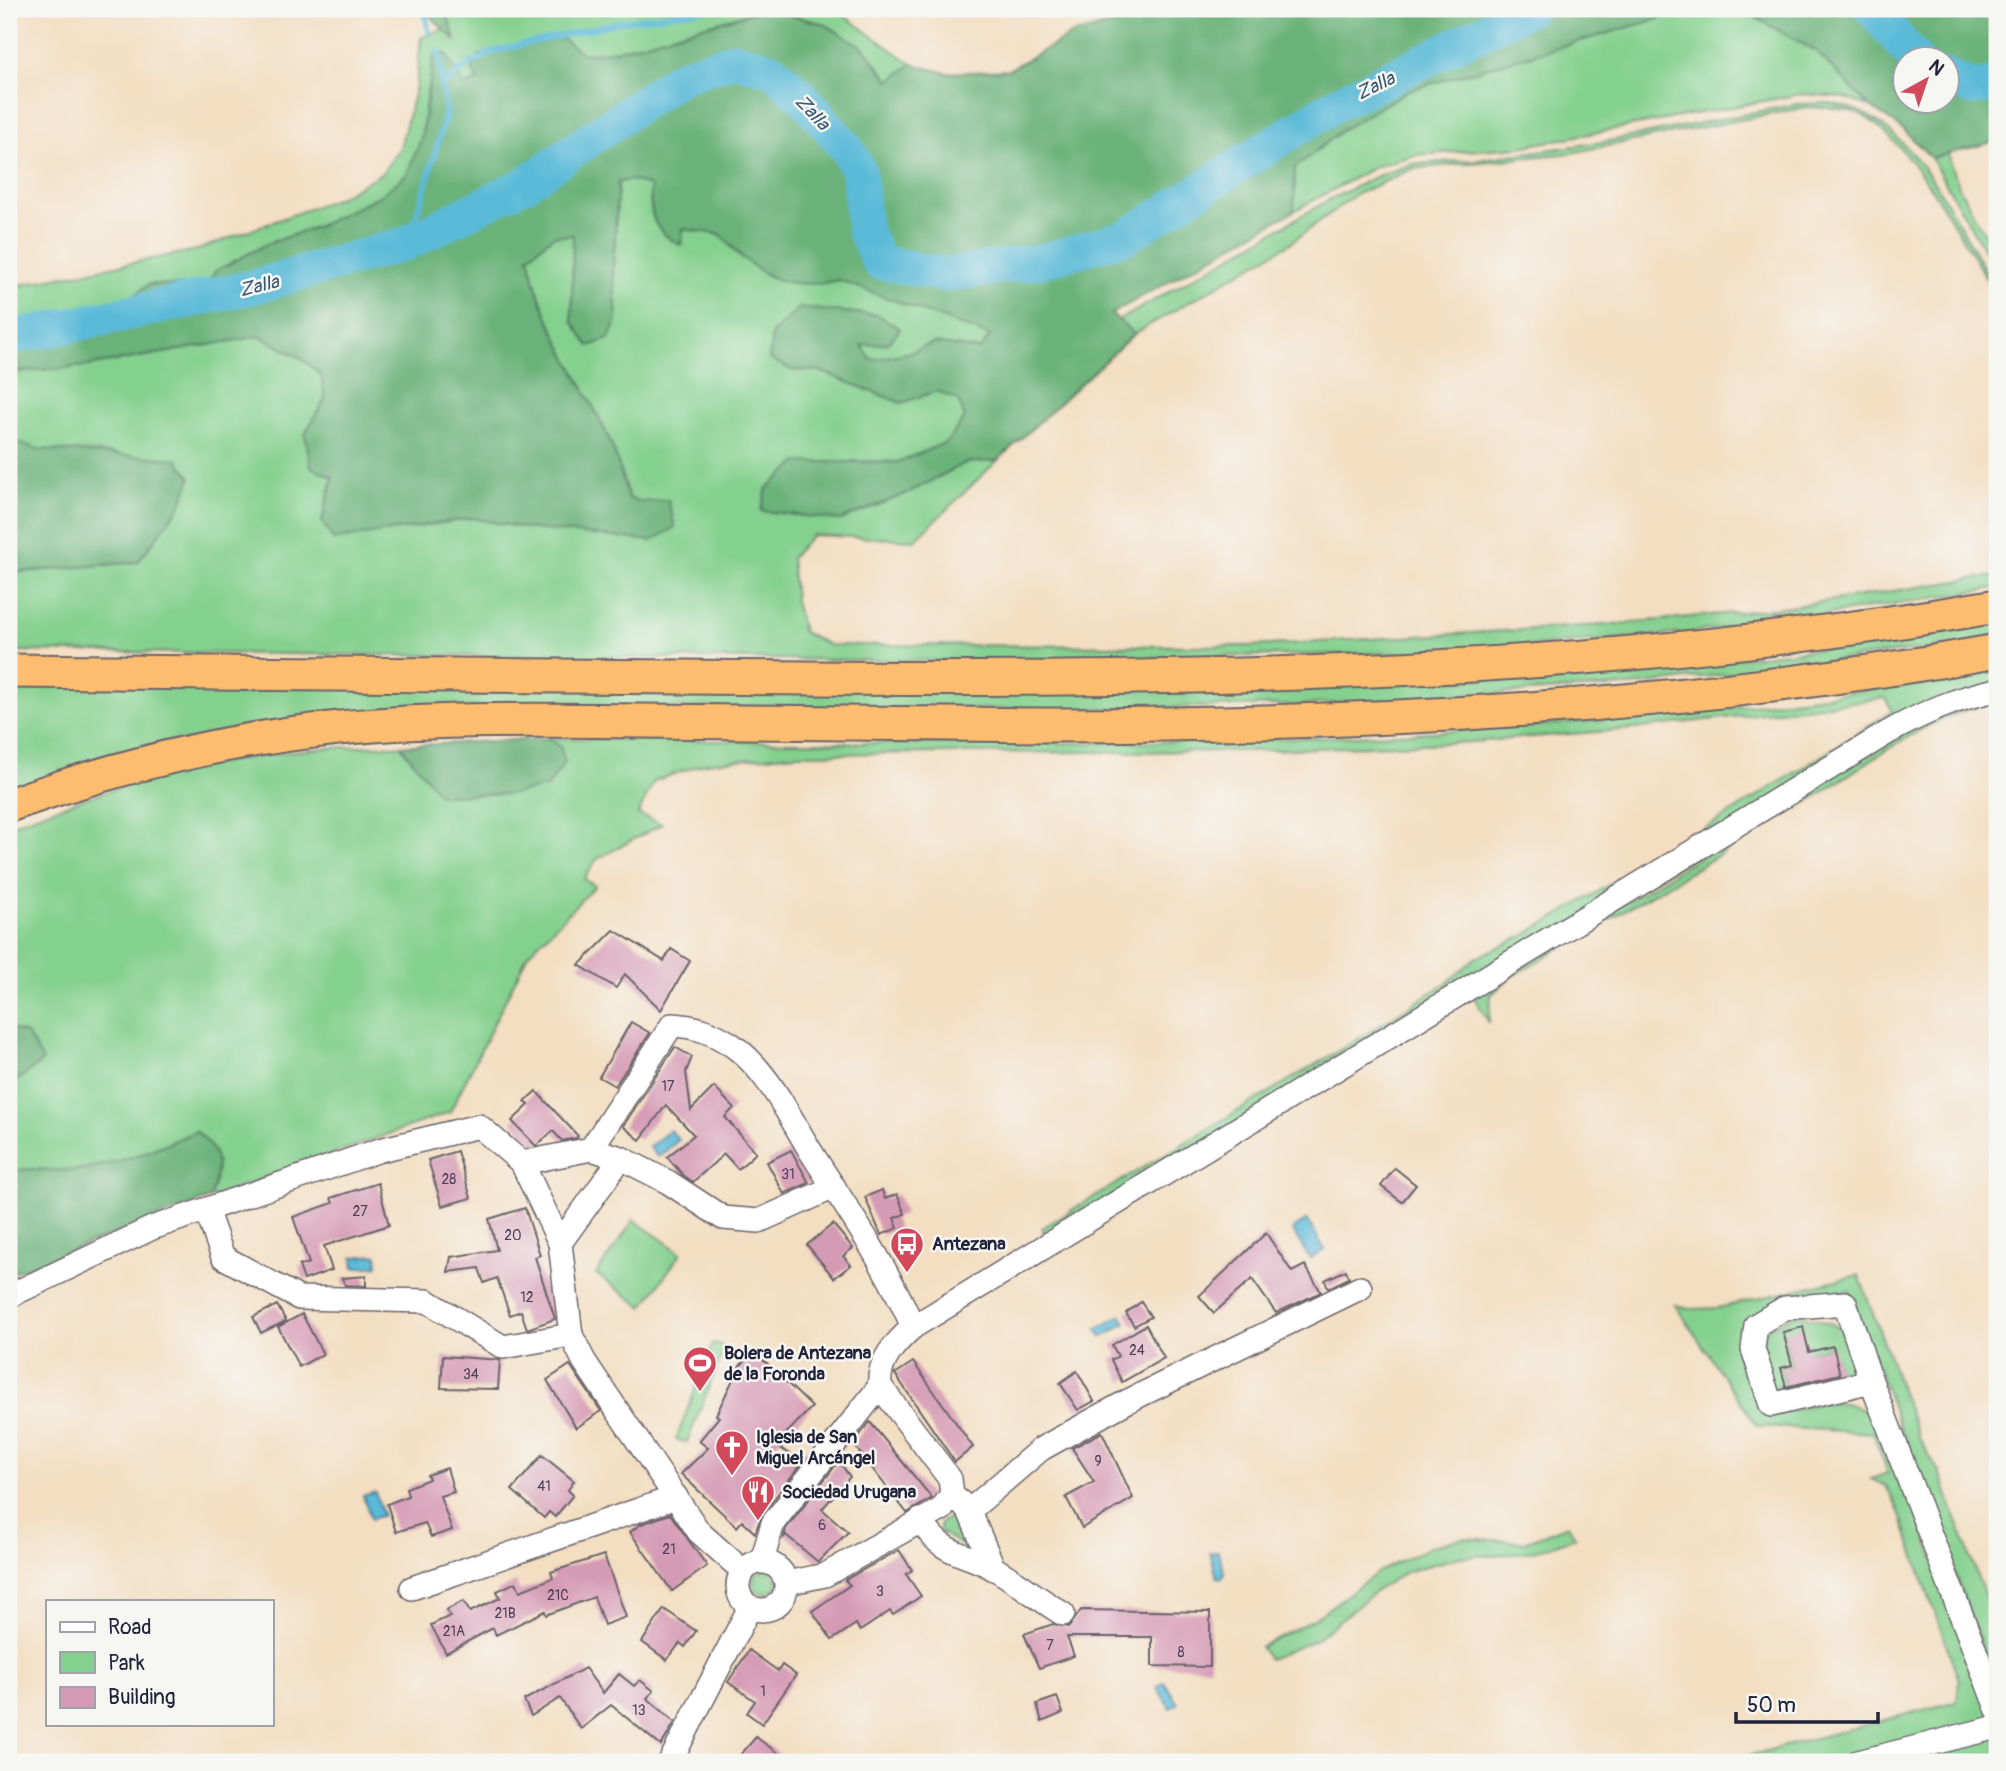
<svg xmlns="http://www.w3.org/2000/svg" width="2006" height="1771" viewBox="0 0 2006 1771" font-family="Pangolin,sans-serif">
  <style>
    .green { fill: #84d08e; stroke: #537964; stroke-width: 2 }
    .forest { fill: #6bb279; stroke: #466a5a; stroke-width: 2; fill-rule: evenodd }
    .water { fill: #5abad8; stroke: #3e6e8a; stroke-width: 2 }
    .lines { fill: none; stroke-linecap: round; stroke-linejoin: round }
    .stream { stroke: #5abad8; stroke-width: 6 }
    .river { stroke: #5abad8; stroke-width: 35 }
    .building { fill: #d59ab4 }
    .minor-casing { stroke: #6b646a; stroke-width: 26 }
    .highway-casing { stroke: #6b646a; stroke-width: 37 }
    .minor { stroke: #fff; stroke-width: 23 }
    .highway { stroke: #fcbd6f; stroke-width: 33 }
    .labels { text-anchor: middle; stroke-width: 5; stroke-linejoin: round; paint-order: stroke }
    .number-label { font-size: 14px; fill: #4f4059 }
    .poi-label { font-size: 18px; font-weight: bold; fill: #22223b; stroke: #f6f6f2; text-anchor: start }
    .water-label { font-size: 19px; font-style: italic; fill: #365772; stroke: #f6f6f2 }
  </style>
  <rect width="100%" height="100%" fill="#f6f6f2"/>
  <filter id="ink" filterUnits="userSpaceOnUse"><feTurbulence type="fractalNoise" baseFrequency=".0143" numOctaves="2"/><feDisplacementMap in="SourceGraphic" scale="14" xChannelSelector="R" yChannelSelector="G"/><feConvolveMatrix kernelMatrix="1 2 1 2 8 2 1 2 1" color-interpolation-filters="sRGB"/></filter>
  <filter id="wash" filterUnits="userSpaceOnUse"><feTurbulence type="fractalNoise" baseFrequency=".00686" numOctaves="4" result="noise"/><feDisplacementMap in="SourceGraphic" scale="28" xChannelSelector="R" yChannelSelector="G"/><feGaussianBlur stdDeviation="1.57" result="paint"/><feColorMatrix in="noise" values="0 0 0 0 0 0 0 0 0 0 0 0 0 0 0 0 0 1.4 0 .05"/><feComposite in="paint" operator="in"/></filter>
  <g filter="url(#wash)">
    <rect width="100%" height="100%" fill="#f3dec1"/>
    <g class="green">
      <polygon points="445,9 763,9 618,50 584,54 560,38 479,55 478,80 463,86 446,54 427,90 421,140 407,174 381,195 319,226 266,244 207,287 149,284 121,306 9,329 9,287 197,250 338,198 382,173 400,148 416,86 421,38 450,26"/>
      <polygon points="766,9 835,9 912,64 890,81 863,47 824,24"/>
      <polygon points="1692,9 1740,9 1816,51 1869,106 1842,97 1801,94 1519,147 1415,155 1376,166 1294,211 1295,168 1342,130 1409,90"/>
      <path d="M1830 103C1840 106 1852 107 1861 112 1926 145 1961 231 1997 291V298C1968 248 1914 146 1865 117 1848 107 1826 108 1807 107L1571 153 1412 169 1355 195 1289 244 1134 334 1118 321 1329 200 1375 177 1412 164 1474 160 1604 142 1797 104Z"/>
      <polygon points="1948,154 1960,189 1997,257 1997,272 1931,158"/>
      <path d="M632 180 650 186C650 216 652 231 681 245L683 229 720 234 740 257 818 284 839 280 991 336 980 350 934 343 908 353 871 360 862 345 888 343 900 329 878 315 798 308 792 370 820 371 901 403 937 391 958 400 965 418 947 442 899 462 853 461 767 488 762 511 841 520 908 493 965 463 998 460 915 540 812 535 791 558 795 601 803 632 829 645 1252 646 1619 624 1782 608 1997 575V588L1811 617 1685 633 1459 652 953 661 9 651V573L138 562 157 536 116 454 37 449 9 439V373L14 371 87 366 260 336 301 358 321 375 325 399 305 434 333 477 322 521 407 529 472 518 524 528 582 532 640 502 629 498C623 481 619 463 612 447 585 381 541 327 529 256L553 236 573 235 572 321 617 319 613 270 618 181Z"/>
      <path d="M1997 623V640L1631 686 1297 705 1082 709 437 707 9 792V685L1461 680C1641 669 1819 654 1997 623Z"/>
      <path d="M1997 669V680L1046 1235 1042 1228 1348 1045 1448 982 1475 958 1523 936 1726 816 1869 726 1892 711 1886 698 1633 729 1472 742 1246 751 795 754 706 763 654 781 638 814 662 824 597 859 584 879 595 886 528 954 450 1112 210 1198 196 1131C156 1149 117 1165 73 1170 51 1172 31 1166 9 1172V1099L27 1035 9 1028V825C132 778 269 743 401 746L413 762 560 746 547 738C1031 747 1519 755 1997 669Z"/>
      <path d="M1997 697V702C1923 716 1864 767 1801 806 1705 864 1608 920 1512 976L1491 995 1489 1022 1473 996 1914 726Z"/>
      <polygon points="634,1220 681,1253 643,1307 596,1274"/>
      <path d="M1859 1275 1919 1438 1939 1472 1997 1629V1686L1849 1291 1773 1306 1756 1315 1769 1416C1822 1404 1843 1386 1886 1429L1993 1717 1991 1724 1838 1762H1724L1957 1701 1959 1680 1897 1507 1886 1486 1871 1479 1888 1473 1873 1433 1757 1426 1675 1305 1695 1309 1718 1308Z"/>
      <polygon points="1796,1314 1832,1324 1848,1333 1860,1371 1840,1375 1832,1346 1809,1352 1783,1332 1792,1365 1781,1368 1786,1388 1773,1389 1762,1361 1764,1330"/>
      <polygon points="713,1343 725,1347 687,1442 676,1440"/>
      <polygon points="953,1515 960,1519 976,1554 940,1532 940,1523"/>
      <polygon points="1568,1525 1575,1537 1542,1549 1513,1554 1460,1557 1408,1571 1380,1588 1315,1640 1269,1659 1260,1647 1314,1619 1380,1571 1432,1546 1462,1538 1525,1542"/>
      <circle cx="765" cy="1582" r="12"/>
      <polygon points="1997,1732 1997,1762 1880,1762"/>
    </g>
    <g class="forest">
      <polygon points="423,9 445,9 456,41"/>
      <path d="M766 9 824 24 863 47 890 81 912 64 947 73 1008 70 1075 33 1184 9H1692L1409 90 1342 130 1295 168 1294 211 1111 314 1134 334 998 460 965 463 908 493 840 520 761 511 767 488 798 462H899L947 442 965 417 958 400 937 391 901 403 820 371 792 370 769 359 772 334 798 308 878 315 900 329 888 343 862 345 871 360 908 353 934 343 980 350 990 336 839 280C782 292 757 276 720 234L683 229 681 245C652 231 651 216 650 186L632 180 618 182 613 270 617 319 609 339 589 346 572 321 573 235 553 236 529 256C541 327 585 381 612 446 619 463 623 481 628 498L640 502 668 500 675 527 652 541 524 528 472 518 333 540 322 521 333 477 311 467 305 434 325 399 321 375 301 358 260 336 87 366 9 373V329L121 306 149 284 206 287 215 271 267 244 319 226 381 195 407 174 421 140 434 55 446 54 464 86 478 80 472 71 479 55 561 38 584 54 618 50Z"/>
      <path d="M1740 9H1997V141L1931 158 1904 130 1869 106 1816 51ZM1904 60H1946V102H1904Z"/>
      <polygon points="9,439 37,449 177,459 191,478 180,506 138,562 9,573"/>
      <polygon points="547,738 560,746 565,762 548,786 514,794 440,795 401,746"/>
      <polygon points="9,1028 27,1034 43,1061 16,1081 9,1099"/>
      <path d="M196 1131C222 1153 220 1168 210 1198L9 1274V1172C31 1166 51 1172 73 1170 117 1165 156 1149 196 1131Z"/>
    </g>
    <g class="water">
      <polygon points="670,1130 679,1140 658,1157 649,1147"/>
      <polygon points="1307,1220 1325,1250 1310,1259 1292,1230"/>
      <polygon points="377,1255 378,1266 354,1268 353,1257"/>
      <polygon points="1121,1315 1126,1323 1102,1337 1097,1329"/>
      <polygon points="375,1492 383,1515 371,1519 363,1496"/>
      <polygon points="1218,1551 1225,1574 1222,1578 1217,1577 1210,1553"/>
      <polygon points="1164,1682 1178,1703 1170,1708 1157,1687"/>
    </g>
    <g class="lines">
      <g class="stream">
        <polyline points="424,9 429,32"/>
        <polyline points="442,86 470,64 495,51 624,21 708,9"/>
        <polyline points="405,244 422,199 446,114 438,51"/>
      </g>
      <g class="river">
        <polyline points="1872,9 1916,60"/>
        <polyline points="1946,76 1972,88 1997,85"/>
        <polyline points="9,338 253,287 405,244 525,184 680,77 734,59 773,70 805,99 847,149 859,171 864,230 879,262 946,275 1041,261 1126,237 1336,104 1529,9"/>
      </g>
    </g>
    <g id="blocks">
      <g class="building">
        <polygon points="614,930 664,961 671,949 690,961 661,1010 625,974 616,988 579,965"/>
        <polygon points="631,1022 650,1033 615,1086 599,1077"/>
        <polygon points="675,1047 692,1057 686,1072 691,1110 714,1087 734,1108 725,1117 756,1153 738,1169 724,1154 693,1182 683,1175 667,1157 694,1135 666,1105 640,1140 623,1126"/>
        <polygon points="536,1091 578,1136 576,1138 562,1141 553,1131 536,1146 512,1121 529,1105 525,1101"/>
        <polygon points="791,1150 809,1183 784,1194 767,1162"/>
        <polygon points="457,1151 471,1198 442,1206 428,1160"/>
        <polygon points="1395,1168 1416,1185 1402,1202 1381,1186"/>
        <polygon points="378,1183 389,1225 324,1246 332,1270 304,1280 299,1266 309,1263 293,1217 333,1203 331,1198"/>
        <polygon points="882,1190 885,1199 897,1194 905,1214 894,1218 898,1228 881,1235 865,1197"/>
        <polygon points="525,1208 540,1255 535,1257 555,1319 527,1329 521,1311 510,1315 497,1278 484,1283 479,1268 448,1272 451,1257 497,1250 489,1219"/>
        <polygon points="833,1224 853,1248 843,1256 851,1265 834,1278 807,1245"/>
        <polygon points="1266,1233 1292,1272 1305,1265 1321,1292 1276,1313 1252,1279 1214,1313 1199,1296"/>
        <polygon points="1346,1270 1349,1278 1328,1288 1325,1280"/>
        <polygon points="366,1276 366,1286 345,1285 342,1278"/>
        <polygon points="1141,1302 1151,1317 1134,1326 1126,1313"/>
        <polygon points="277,1305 286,1321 261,1333 253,1317"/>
        <polygon points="302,1314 323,1354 299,1367 278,1327"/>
        <polygon points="1146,1325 1164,1358 1122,1382 1111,1360 1118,1356 1112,1345"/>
        <polygon points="1803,1327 1809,1352 1833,1346 1840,1374 1786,1387 1781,1368 1792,1365 1783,1332"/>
        <polygon points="754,1351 812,1407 775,1445 803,1462 762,1514 755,1533 742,1521 737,1527 681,1474 708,1448 699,1441 719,1417 716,1415 739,1367"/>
        <polygon points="443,1356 500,1360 498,1389 441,1388"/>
        <polygon points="913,1362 973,1447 955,1462 895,1374"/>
        <polygon points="570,1365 601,1411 576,1428 547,1380"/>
        <polygon points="1077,1371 1094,1401 1078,1410 1060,1383"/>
        <polygon points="870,1422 932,1498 907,1513 853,1444"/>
        <polygon points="1102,1432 1133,1498 1082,1528 1066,1497 1094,1482 1072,1448"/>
        <polygon points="542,1455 574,1481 568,1490 573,1495 555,1517 549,1512 544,1518 512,1490"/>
        <polygon points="839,1461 850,1477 822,1509 848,1532 818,1562 786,1535 784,1537 786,1529"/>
        <polygon points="447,1468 454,1492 440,1496 452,1530 431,1537 425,1523 396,1532 387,1504 408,1496 406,1488 429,1479 427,1475"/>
        <polygon points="670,1514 707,1566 672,1591 630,1532 641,1524"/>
        <polygon points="899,1550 912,1570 906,1574 921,1596 893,1615 890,1611 860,1631 856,1624 832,1640 812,1611 850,1585 845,1580"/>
        <polygon points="604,1555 626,1617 604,1625 594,1597 546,1615 545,1611 496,1635 493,1628 446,1653 431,1625 450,1616 446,1610 463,1601 470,1612 500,1598 497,1591 516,1582 520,1591 553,1578 551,1572"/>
        <polygon points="664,1609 696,1631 685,1647 680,1643 667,1660 642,1642"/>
        <polygon points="1081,1610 1210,1612 1210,1667 1152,1666 1152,1637 1067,1637 1074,1656 1039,1668 1024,1634 1053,1624 1069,1627"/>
        <polygon points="749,1650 778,1671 782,1665 796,1675 762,1724 747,1713 755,1701 728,1682"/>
        <polygon points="585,1668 603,1693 619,1674 634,1686 640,1680 654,1691 647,1698 675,1722 661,1746 611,1705 581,1729 560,1698 531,1716 524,1700"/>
        <polygon points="1057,1697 1063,1713 1042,1722 1037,1704"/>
        <polygon points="756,1737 790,1762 734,1762"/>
      </g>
    </g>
  </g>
  <g filter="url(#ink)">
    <use href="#blocks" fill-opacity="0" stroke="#6b646a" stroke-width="2"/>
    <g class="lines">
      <g class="minor-casing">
        <g id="minor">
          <polyline points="591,1149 621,1158 668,1182 723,1218 759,1221 834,1187"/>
          <path d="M522 1163 591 1149 672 1025C696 1026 712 1032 732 1045 767 1069 789 1116 811 1152 847 1209 886 1264 913 1327 896 1342 877 1362 880 1386L950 1479 952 1494 942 1509 825 1575 787 1583"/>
          <polyline points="207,1212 223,1257 299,1298 427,1301 503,1347 571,1335"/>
          <polyline points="560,1243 621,1158"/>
          <polyline points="9,1296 152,1228 380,1150 479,1126 522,1163 560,1243 571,1335 584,1361 699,1532 743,1571"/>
          <path d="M913 1327 1887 733C1923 713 1956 698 1997 690"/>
          <polyline points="1871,1381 1771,1405 1753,1349 1756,1325 1785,1308 1845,1303 1871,1381 1997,1708"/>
          <polyline points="959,1501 969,1511 994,1569"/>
          <polyline points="969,1511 1041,1449 1126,1402 1360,1288"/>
          <path d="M920 1520C946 1559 959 1549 995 1569 1018 1582 1040 1600 1063 1614"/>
          <polyline points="762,1561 773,1523 880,1386"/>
          <circle cx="762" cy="1586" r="24"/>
          <polyline points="412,1588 676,1497"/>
          <polyline points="670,1762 750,1607"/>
          <polyline points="1858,1762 1997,1727"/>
        </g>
      </g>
      <g class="highway-casing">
        <g id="highway">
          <path d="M9 671C276 673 543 677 810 678 1208 681 1604 674 1997 606"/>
          <path d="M9 805C110 769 214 742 321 730 428 718 536 720 643 721 777 722 911 724 1045 725 1363 725 1684 708 1997 651"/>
        </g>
      </g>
      <use href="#minor" class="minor"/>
      <use href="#highway" class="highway"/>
    </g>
  </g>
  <defs>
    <g id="bus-pin" transform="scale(1.75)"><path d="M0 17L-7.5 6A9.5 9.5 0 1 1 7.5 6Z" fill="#d1495b" stroke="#f6f6f2"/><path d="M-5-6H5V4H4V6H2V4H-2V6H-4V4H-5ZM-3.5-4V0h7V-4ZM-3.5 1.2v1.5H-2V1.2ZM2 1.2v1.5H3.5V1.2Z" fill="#fff"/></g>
    <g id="stadium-pin" transform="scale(1.75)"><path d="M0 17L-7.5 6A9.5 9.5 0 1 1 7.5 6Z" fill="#d1495b" stroke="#f6f6f2"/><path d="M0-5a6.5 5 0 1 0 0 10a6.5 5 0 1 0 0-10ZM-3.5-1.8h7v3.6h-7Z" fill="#fff"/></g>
    <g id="church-pin" transform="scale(1.75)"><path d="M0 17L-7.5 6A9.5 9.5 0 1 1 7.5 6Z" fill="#d1495b" stroke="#f6f6f2"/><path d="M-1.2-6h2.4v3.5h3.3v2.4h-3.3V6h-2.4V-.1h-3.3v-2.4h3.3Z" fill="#fff"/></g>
    <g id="restaurant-pin" transform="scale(1.75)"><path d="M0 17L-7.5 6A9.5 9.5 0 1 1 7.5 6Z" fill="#d1495b" stroke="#f6f6f2"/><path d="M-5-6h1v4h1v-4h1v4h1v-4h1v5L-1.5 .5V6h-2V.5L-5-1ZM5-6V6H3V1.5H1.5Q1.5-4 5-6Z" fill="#fff"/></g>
  </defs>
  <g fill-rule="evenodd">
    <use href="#bus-pin" x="907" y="1244"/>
    <use href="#stadium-pin" x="700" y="1363"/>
    <use href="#church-pin" x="732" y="1447"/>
    <use href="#restaurant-pin" x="758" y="1492"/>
  </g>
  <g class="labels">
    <g class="number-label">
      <text x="668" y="1091">17</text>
      <text x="788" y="1179">31</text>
      <text x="449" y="1184">28</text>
      <text x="360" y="1216">27</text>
      <text x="513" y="1240">20</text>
      <text x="527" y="1302">12</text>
      <text x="1137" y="1355">24</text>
      <text x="471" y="1379">34</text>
      <text x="1098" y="1466">9</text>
      <text x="544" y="1491">41</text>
      <text x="822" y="1530">6</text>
      <text x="669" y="1554">21</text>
      <text x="880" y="1596">3</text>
      <text x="558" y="1600">21C</text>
      <text x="505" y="1618">21B</text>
      <text x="454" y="1636">21A</text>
      <text x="1050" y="1650">7</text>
      <text x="1181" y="1657">8</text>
      <text x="763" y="1696">1</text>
      <text x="639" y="1715">13</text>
    </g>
    <g class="poi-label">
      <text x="932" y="1250">Antezana</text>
      <text x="724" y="1359">Bolera de Antezana<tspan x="724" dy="21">de la Foronda</tspan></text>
      <text x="756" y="1443">Iglesia de San<tspan x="756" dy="21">Miguel Arcángel</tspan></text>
      <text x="782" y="1498">Sociedad Urugana</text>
    </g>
    <g class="water-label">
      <text transform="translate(1375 85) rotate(-26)" y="7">Zalla</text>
      <text transform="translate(813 112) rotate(47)" y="7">Zalla</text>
      <text transform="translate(259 285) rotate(-14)" y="7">Zalla</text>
    </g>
  </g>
  <rect width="2006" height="1771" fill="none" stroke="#f6f6f2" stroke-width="35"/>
  <rect x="46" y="1600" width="228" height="126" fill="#f6f6f2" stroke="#a1a1a9" stroke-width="2"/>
  <rect x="60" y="1622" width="35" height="10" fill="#ffffff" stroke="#a1a1a9" stroke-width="2"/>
  <text x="108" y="1634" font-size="21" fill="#22223b">Road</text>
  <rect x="60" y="1652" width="35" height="21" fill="#84d08e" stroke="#a1a1a9" stroke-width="2"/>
  <text x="108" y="1670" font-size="21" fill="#22223b">Park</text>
  <rect x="60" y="1687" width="35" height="21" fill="#d59ab4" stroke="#a1a1a9" stroke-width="2"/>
  <text x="108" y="1704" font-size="21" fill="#22223b">Building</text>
  <g transform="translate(1926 80) rotate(40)"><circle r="33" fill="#f6f6f2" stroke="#a1a1a9" stroke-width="2"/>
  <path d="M0-5L12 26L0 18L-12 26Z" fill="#d1495b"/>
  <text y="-10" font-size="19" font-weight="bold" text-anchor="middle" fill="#22223b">N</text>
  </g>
  <path d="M1736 1712v10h142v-10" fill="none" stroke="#22223b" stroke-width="3.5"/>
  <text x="1747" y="1712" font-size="21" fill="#22223b" stroke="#f6f6f2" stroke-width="5" paint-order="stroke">50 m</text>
</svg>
